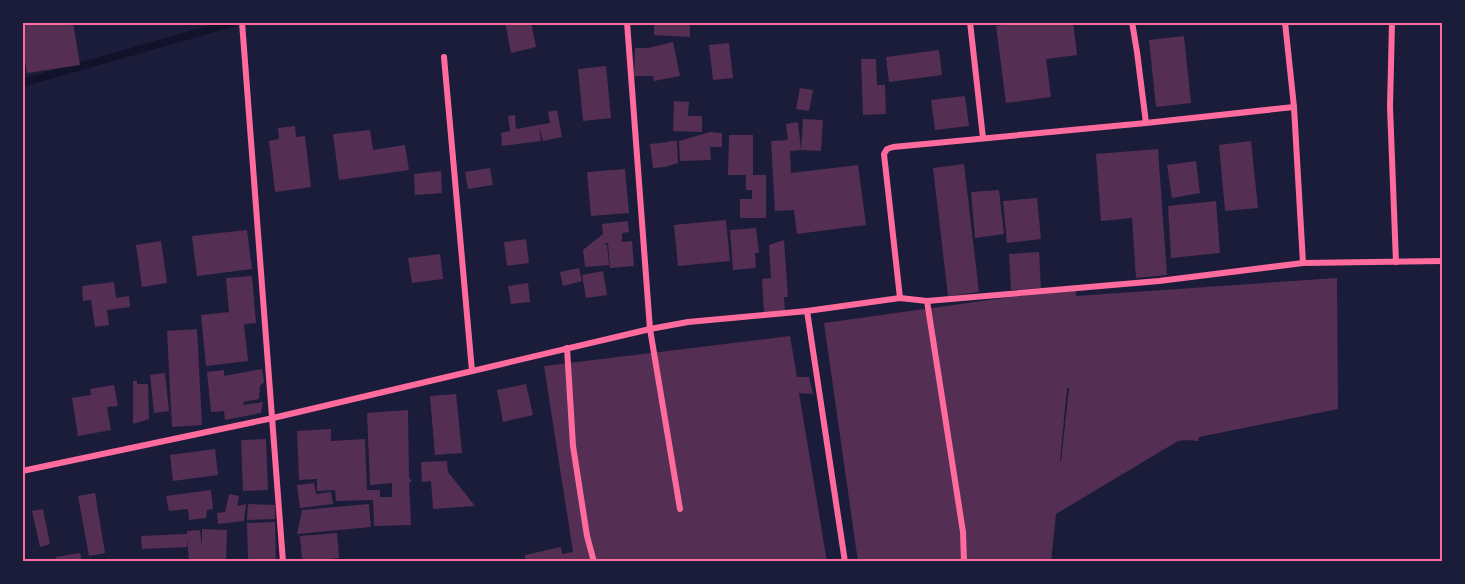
<svg xmlns="http://www.w3.org/2000/svg" width="1465" height="584" viewBox="0 0 1465 584" font-family="Cabin,sans-serif">
  <style>
    .lines { fill: none; stroke-linecap: round; stroke-linejoin: round }
    .stream { stroke: #12122b; stroke-width: 8 }
    .building { fill: #542f53; fill-rule: evenodd }
    .minor { stroke: #ff6b9d; stroke-width: 6 }
    .neatline { fill: none; stroke: #ff6b9d; stroke-width: 2 }
  </style>
  <rect width="100%" height="100%" fill="#1b1b3a"/>
  <g class="lines">
    <polyline class="stream" points="22,83 236,22"/>
  </g>
  <g class="building">
    <polygon points="22,22 73,22 80,65 27,73 22,42"/>
    <polygon points="505,22 531,22 536,47 511,53"/>
    <polygon points="654,22 690,22 690,37 654,35"/>
    <polygon points="1024,22 1073,22 1077,55 1046,59 1051,97 1006,103 996,26"/>
    <polygon points="1184,36 1191,103 1156,107 1149,40"/>
    <polygon points="673,42 680,76 654,81 653,76 634,76 635,48 648,48"/>
    <polygon points="729,43 733,78 713,80 709,45"/>
    <polygon points="939,50 942,75 889,82 886,57"/>
    <polygon points="861,59 876,59 877,85 885,85 886,114 863,115"/>
    <polygon points="606,66 611,118 583,121 578,69"/>
    <polygon points="800,88 813,90 809,111 796,109"/>
    <polygon points="965,96 969,126 935,130 931,100"/>
    <polygon points="674,101 689,102 688,116 702,116 702,132 673,131"/>
    <polygon points="557,110 562,137 543,141 539,126 541,141 502,146 501,133 510,131 508,116 515,115 516,129 550,123 548,112"/>
    <polygon points="803,119 823,120 821,151 801,150"/>
    <polygon points="798,122 801,150 790,151 791,173 858,165 866,225 797,234 794,210 775,211 771,141 788,140 786,124"/>
    <polygon points="295,126 296,137 305,136 311,187 275,192 269,141 279,139 278,128"/>
    <polygon points="370,130 373,150 405,145 409,170 339,180 333,134"/>
    <polygon points="710,132 722,133 722,147 710,147 711,160 680,161 679,141"/>
    <polygon points="729,135 753,135 753,175 766,175 766,218 740,218 740,199 752,199 752,190 746,190 746,175 728,175"/>
    <polygon points="669,141 677,141 678,163 665,167 653,168 650,144 669,142"/>
    <polygon points="1251,141 1258,208 1225,211 1219,145"/>
    <polygon points="1158,149 1167,275 1136,278 1132,218 1101,221 1096,154"/>
    <polygon points="1196,161 1200,193 1172,198 1167,165"/>
    <polygon points="964,164 979,292 948,296 933,168"/>
    <polygon points="490,168 493,185 468,189 465,172"/>
    <polygon points="625,169 629,213 591,216 587,172"/>
    <polygon points="441,171 442,193 415,195 414,174"/>
    <polygon points="999,190 1004,234 975,238 971,192"/>
    <polygon points="1037,198 1041,239 1007,243 1003,201"/>
    <polygon points="1216,201 1220,253 1171,258 1168,206"/>
    <polygon points="726,220 730,261 678,266 674,225"/>
    <polygon points="628,221 629,232 622,233 622,242 632,241 634,266 610,268 608,243 604,244 607,245 609,265 585,267 583,250 603,234 602,224"/>
    <polygon points="756,228 759,253 755,253 756,268 733,270 730,230"/>
    <polygon points="247,230 252,269 197,276 192,236"/>
    <polygon points="526,239 529,263 507,266 504,242"/>
    <polygon points="784,240 788,297 784,297 785,311 764,313 762,279 771,278 769,245"/>
    <polygon points="161,241 167,283 142,287 136,245"/>
    <polygon points="1039,252 1041,288 1011,290 1009,254"/>
    <polygon points="440,254 443,279 412,283 408,258"/>
    <polygon points="579,268 582,281 563,286 560,272"/>
    <polygon points="603,271 607,295 586,298 582,275"/>
    <polygon points="252,276 256,323 244,324 248,361 206,366 201,315 229,312 226,278"/>
    <path d="M1337 278 1338 409 1199 437 1198 441 1186 440 1178 441 1056 514 1051 562H858L824 323 1076 288V296ZM1067 388H1069L1061 461H1060Z"/>
    <polygon points="114,282 116,298 129,296 130,307 107,310 109,325 95,327 91,300 83,301 82,286"/>
    <polygon points="528,283 530,302 511,304 508,286"/>
    <polygon points="197,329 202,425 172,427 167,331"/>
    <polygon points="790,336 797,377 809,377 813,394 799,393 827,562 525,562 525,555 561,547 562,554 573,552 544,366"/>
    <polygon points="262,369 264,382 260,386 259,399 244,402 243,405 263,402 261,413 225,420 224,411 211,412 207,372 224,370 224,376"/>
    <polygon points="165,373 169,411 154,413 150,375"/>
    <polygon points="133,381 137,381 137,384 148,384 149,419 133,424"/>
    <polygon points="526,384 533,415 503,422 497,390"/>
    <polygon points="114,385 118,406 107,407 111,430 78,436 72,398 91,395 90,389"/>
    <polygon points="456,394 462,453 435,455 430,396"/>
    <polygon points="408,410 409,477 412,482 409,482 411,525 374,526 373,500 336,501 335,490 317,491 317,479 299,480 297,431 331,429 331,441 365,439 367,490 380,490 380,497 392,497 392,483 370,485 367,413"/>
    <polygon points="266,439 268,490 243,491 241,440"/>
    <polygon points="215,449 218,475 173,481 170,455"/>
    <polygon points="447,461 448,472 475,506 433,509 431,481 422,482 421,462"/>
    <polygon points="314,483 316,494 331,492 333,504 300,508 297,485"/>
    <polygon points="211,490 213,509 207,510 206,518 189,520 188,509 169,511 166,496"/>
    <polygon points="95,493 105,553 89,556 78,496"/>
    <polygon points="229,494 239,496 237,506 246,504 244,521 218,524 217,513 225,512"/>
    <polygon points="248,504 275,505 275,519 247,520"/>
    <polygon points="369,504 371,527 297,534 302,510"/>
    <polygon points="43,509 50,544 40,547 32,511"/>
    <polygon points="275,522 276,562 248,562 247,523"/>
    <polygon points="202,529 227,530 226,561 201,561 202,559 189,560 187,538 187,547 142,549 141,536 187,534 187,531 200,530 202,548"/>
    <polygon points="337,533 339,558 302,561 300,536"/>
    <polygon points="80,553 82,562 57,562 56,557"/>
  </g>
  <g class="lines">
    <g class="minor">
      <polyline points="242,22 283,562"/>
      <polyline points="627,22 650,329 680,509"/>
      <polyline points="970,22 983,138"/>
      <polyline points="1132,22 1137,52 1146,123"/>
      <polyline points="1285,22 1294,107 1303,263"/>
      <polyline points="1392,22 1390,107 1396,262"/>
      <polyline points="444,57 472,371"/>
      <polyline points="900,298 884,154 887,149 893,147 1146,123 1294,107"/>
      <polyline points="927,301 963,532 964,562"/>
      <polyline points="807,311 845,562"/>
      <polyline points="567,348 573,446 587,536 594,562"/>
      <polyline points="22,471 273,418 650,329 688,322 807,311 900,298 927,301 1159,281 1303,263 1442,261"/>
    </g>
  </g>
  <rect width="1465" height="584" fill="none" stroke="#1b1b3a" stroke-width="48"/>
  <rect x="24" y="24" width="1417" height="536" class="neatline"/>
</svg>
